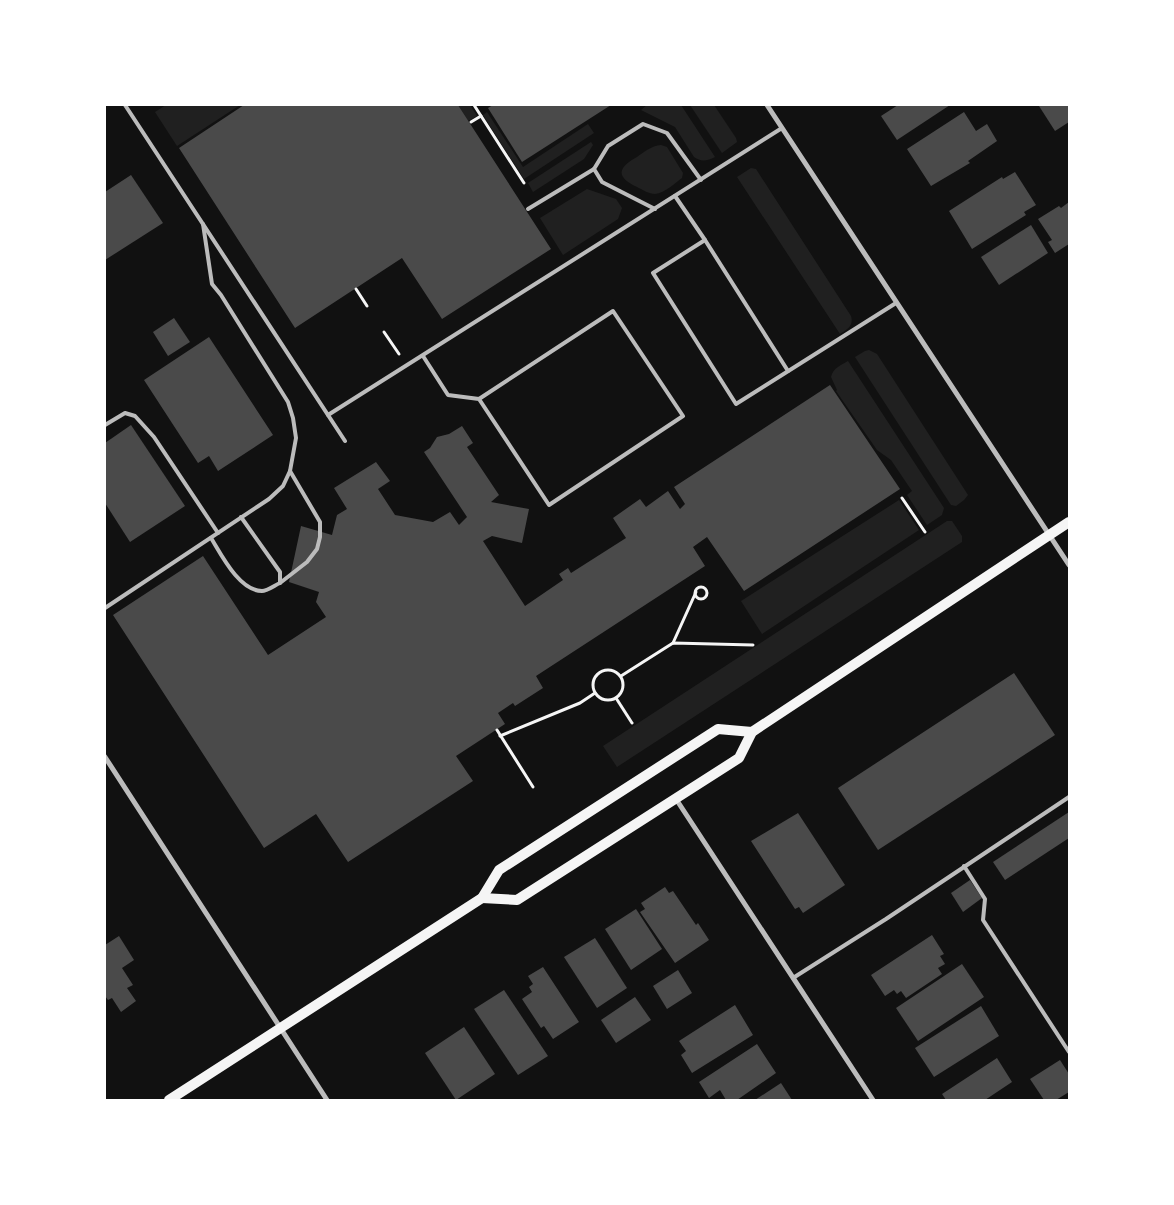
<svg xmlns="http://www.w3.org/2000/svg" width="1174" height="1205" viewBox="0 0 1174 1205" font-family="'PT Serif',serif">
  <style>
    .green { fill: #202020 }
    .building { fill: #4a4a4a }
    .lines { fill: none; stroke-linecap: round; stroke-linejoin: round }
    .path { stroke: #f5f5f5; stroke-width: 3 }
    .service { stroke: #bcbcbc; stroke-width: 4 }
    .minor { stroke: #bcbcbc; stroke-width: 5 }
    .secondary { stroke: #f5f5f5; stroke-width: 10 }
  </style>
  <rect width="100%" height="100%" fill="#111"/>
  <g class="green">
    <polygon points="166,105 240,105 177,146 155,112"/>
    <polygon points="458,105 470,105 477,116 468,121"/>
    <path d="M647 105H681L715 157C707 161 701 162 694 157L675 127 641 110Z"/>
    <polygon points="690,105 714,105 736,138 737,142 722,153"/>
    <polygon points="487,112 523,167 588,124 594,133 524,179 483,115"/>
    <polygon points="591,142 593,145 584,159 533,192 528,183"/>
    <path d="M661 145 667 147 683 173 682 178C675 183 665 193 655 194 649 194 643 190 637 187 616 177 617 168 637 157 644 152 651 146 661 145Z"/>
    <path d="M751 168 756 169 851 316C854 326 847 329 840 334L737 177Z"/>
    <polygon points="587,189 616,199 622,208 618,219 563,255 540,218"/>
    <polygon points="869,350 877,354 968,495 964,500 956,506 951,505 855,357 865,351"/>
    <path d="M848 361 944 508 942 515 927 525 907 495 912 491 891 460 877 450 836 391 837 390 831 377C833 368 841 365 848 361Z"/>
    <polygon points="899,500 919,530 762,634 741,601"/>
    <polygon points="947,521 952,521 962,536 962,542 617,767 603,746"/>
  </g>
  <g class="building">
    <polygon points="244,105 458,105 551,249 442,319 402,258 295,328 179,148"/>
    <polygon points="493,105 611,105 522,162 488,108"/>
    <polygon points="898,105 950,105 897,140 881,116"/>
    <polygon points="1040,105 1069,105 1069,122 1055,131 1039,106"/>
    <polygon points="964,112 976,131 987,124 997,141 968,161 970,163 931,186 907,149"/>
    <polygon points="1015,172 1036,205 1024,212 1026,215 972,249 949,211 1002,177 1003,179"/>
    <polygon points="131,175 163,223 105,260 105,192"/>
    <polygon points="1069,202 1069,244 1055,253 1048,242 1052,240 1038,219 1059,206 1061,208"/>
    <polygon points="1031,225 1048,253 999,285 981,257"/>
    <polygon points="174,318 190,342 168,356 153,332"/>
    <polygon points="209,337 273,435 218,471 209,456 198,463 144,380"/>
    <polygon points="830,385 900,489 744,591 707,537 693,547 705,566 536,676 543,688 515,706 513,703 498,713 505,724 456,756 473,781 348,862 316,814 264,848 113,615 203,556 268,655 326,617 316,602 319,592 289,582 301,526 332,535 337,515 347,509 334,488 376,462 390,481 378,489 395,515 433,522 450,512 459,525 467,517 424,452 430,448 437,437 449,434 462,426 473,443 467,447 499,495 491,502 529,509 522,543 492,536 483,541 525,606 563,580 559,574 568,568 571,573 626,538 613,518 640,499 646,507 668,491 680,509 685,504 674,487"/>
    <polygon points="131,425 185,506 130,542 105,503 105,443"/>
    <polygon points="1014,673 1055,735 878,850 838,788"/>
    <polygon points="1069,812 1069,838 1005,880 993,862"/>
    <polygon points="798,813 845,885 803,913 799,907 795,909 751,841"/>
    <polygon points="970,880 982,898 963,912 951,893"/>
    <polygon points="665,887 669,893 673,891 696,925 698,923 709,940 675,963 640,912 645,909 641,903"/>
    <polygon points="636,909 662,949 631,970 605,929"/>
    <polygon points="932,935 944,954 940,956 945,964 938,968 942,974 906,998 901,991 897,994 894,990 885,996 871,975"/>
    <polygon points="119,936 134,960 122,968 133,985 127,988 136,1001 121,1012 112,998 108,1000 105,996 105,945"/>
    <polygon points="595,938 627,988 597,1008 564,957"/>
    <polygon points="962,964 984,997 918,1041 896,1008"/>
    <polygon points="543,967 579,1022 553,1039 544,1026 541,1028 522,999 532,992 529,987 533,984 528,976"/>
    <polygon points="678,970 692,993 667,1009 653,986"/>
    <polygon points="504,990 548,1056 518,1075 474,1009"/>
    <polygon points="635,997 651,1020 616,1043 601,1020"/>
    <polygon points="735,1005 753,1035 692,1073 681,1055 686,1051 679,1041"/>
    <polygon points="981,1006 999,1036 934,1077 915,1048"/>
    <polygon points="464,1027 495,1074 456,1100 425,1053"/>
    <polygon points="757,1044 776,1073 737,1100 726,1100 720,1090 709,1098 699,1082"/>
    <polygon points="997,1058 1012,1082 985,1100 946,1100 942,1094"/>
    <polygon points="1060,1060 1069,1074 1069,1092 1056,1100 1044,1100 1030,1079"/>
    <polygon points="781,1083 792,1100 755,1100"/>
  </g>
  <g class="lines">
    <g class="path">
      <polyline points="474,105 524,183"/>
      <polyline points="471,122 481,116"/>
      <polyline points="356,289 367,306"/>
      <polyline points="384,332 399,354"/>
      <polyline points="902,498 925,532"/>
      <circle cx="701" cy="593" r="6"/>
      <polyline points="673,643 696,592"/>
      <circle cx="608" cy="685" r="15"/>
      <polyline points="621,676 673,643 753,645"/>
      <polyline points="616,698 632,723"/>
      <polyline points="497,730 533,787"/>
      <polyline points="500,736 580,703 595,693"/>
    </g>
    <g class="service">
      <polyline points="125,105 345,441"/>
      <polyline points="675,196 705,240 788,371"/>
      <polyline points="528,209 594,169"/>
      <polyline points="655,209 602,182 594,169 608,146 643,124 667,133 701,180"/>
      <polyline points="705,240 653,273 736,404 896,303"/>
      <polyline points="423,356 448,395 479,399 613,311 683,416 549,505 479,399"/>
      <polyline points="328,415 782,128"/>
      <polyline points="105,425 125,413 135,416 154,437 218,533"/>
      <path d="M211 538C221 554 239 591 262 591 267 591 275 585 280 583V572L241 517"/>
      <polyline points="280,583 307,562 317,549 320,537 320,522 290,471"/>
      <polyline points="105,608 269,499 283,486 290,471 296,438 293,418 288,402 221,295 212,284 203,224"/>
      <polyline points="964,866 985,899 983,920 1069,1052"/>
      <polyline points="793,978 886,919 1069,797"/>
    </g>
    <g class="minor">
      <polyline points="767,105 1069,565"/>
      <polyline points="105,757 327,1100"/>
      <polyline points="676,799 873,1100"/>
    </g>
    <g class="secondary">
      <polyline points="482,898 517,900 739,758 752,732 1069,522"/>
      <polyline points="169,1100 482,898 499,870 718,729 752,732"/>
    </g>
  </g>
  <rect width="1174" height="1205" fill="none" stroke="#ffffff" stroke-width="212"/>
</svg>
